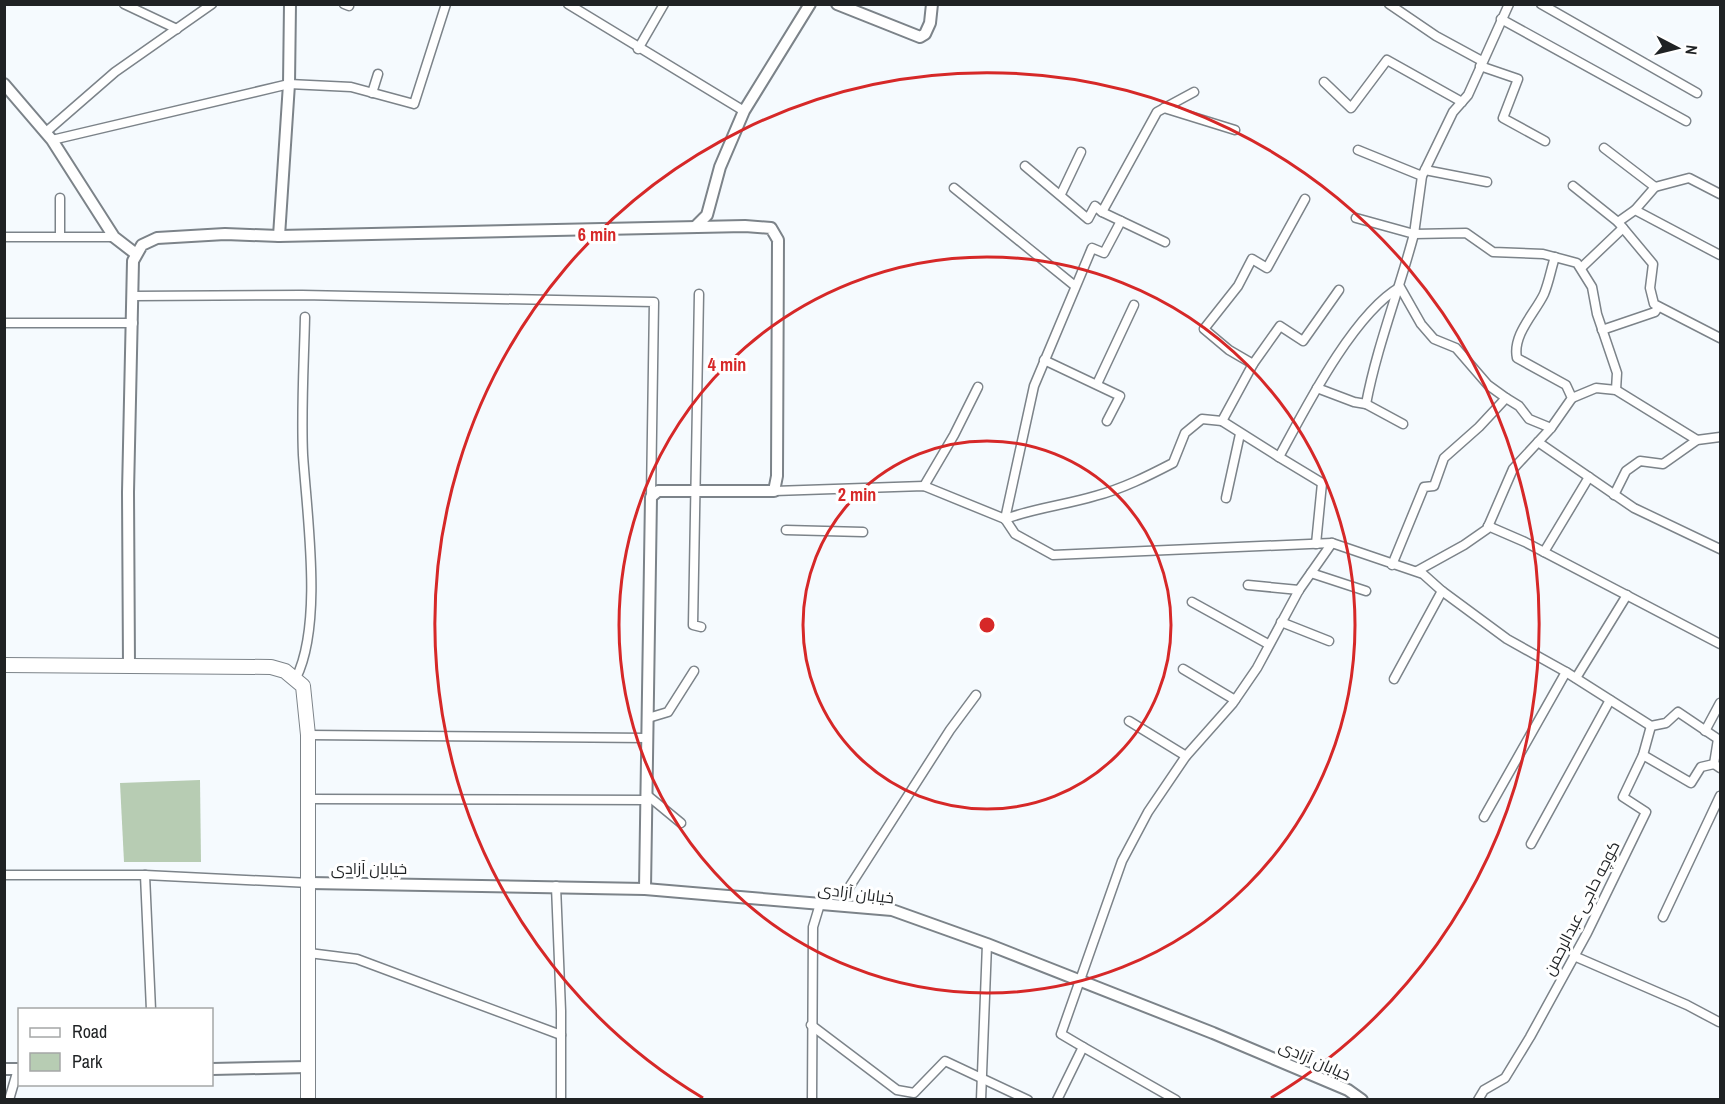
<svg xmlns="http://www.w3.org/2000/svg" width="1725" height="1104" viewBox="0 0 1725 1104" font-family="'Archivo Narrow',Cairo,sans-serif">
  <style>
    .green { fill: #b7ccb3 }
    .lines { fill: none; stroke-linecap: round; stroke-linejoin: round }
    .minor-casing { stroke: #7c8389; stroke-width: 11 }
    .tertiary-casing { stroke: #7c8389; stroke-width: 14 }
    .trunk-casing { stroke: #7c8389; stroke-width: 16 }
    .minor { stroke: #fff; stroke-width: 8 }
    .tertiary { stroke: #fff; stroke-width: 10 }
    .trunk { stroke: #fff; stroke-width: 14 }
    .ring { fill: none; stroke: #d62828; stroke-width: 3 }
    .labels { text-anchor: middle; stroke-width: 6; stroke-linejoin: round; paint-order: stroke }
    .street-label { font-size: 16px; fill: #1f2224; stroke: #fff }
    .centre { fill: #d62828; stroke: #fff; stroke-width: 3 }
    .ring-label { font-size: 18px; text-anchor: middle; font-weight: bold; fill: #d62828; stroke: #fff; stroke-width: 6; stroke-linejoin: round; paint-order: stroke }
  </style>
  <rect width="100%" height="100%" fill="#f5fafe"/>
  <polygon class="green" points="200,780 201,862 124,862 120,783"/>
  <g class="lines">
    <g class="minor-casing">
      <g id="minor">
        <polyline points="124,4 177,29"/>
        <polyline points="344,4 349,6"/>
        <polyline points="568,4 744,111"/>
        <polyline points="1389,4 1436,36 1482,61"/>
        <polyline points="1509,4 1468,95 1453,112 1422,176 1414,234 1466,233 1493,252 1543,254 1577,263 1592,287 1597,314 1617,373 1616,390"/>
        <polyline points="1541,4 1697,93"/>
        <polyline points="1501,19 1686,121"/>
        <polyline points="638,49 664,4"/>
        <polyline points="1480,66 1518,79 1503,118 1545,141"/>
        <polyline points="1324,82 1351,108 1387,60 1462,102"/>
        <polyline points="372,93 378,74"/>
        <polyline points="1164,108 1235,130"/>
        <polyline points="46,132 115,72 212,4"/>
        <polyline points="52,140 289,84 351,87 414,104 446,4"/>
        <polyline points="1604,148 1655,187 1635,210"/>
        <polyline points="1358,150 1422,176"/>
        <polyline points="1025,166 1088,219 1095,206 1102,212 1165,242"/>
        <polyline points="1425,170 1487,182"/>
        <polyline points="1573,186 1618,222 1653,264 1650,288 1654,304 1720,338"/>
        <polyline points="1655,187 1689,178 1720,194"/>
        <polyline points="954,188 1075,286"/>
        <polyline points="1061,194 1081,152"/>
        <polyline points="1102,212 1157,112 1194,92"/>
        <polyline points="1618,222 1635,210 1720,255"/>
        <polyline points="60,236 60,198"/>
        <polyline points="4,237 114,237"/>
        <polyline points="1581,268 1623,228"/>
        <polyline points="699,294 693,625 701,627"/>
        <polyline points="133,296 302,295 654,302 651,497"/>
        <polyline points="4,323 133,323"/>
        <polyline points="1602,330 1655,312 1658,307"/>
        <polyline points="1044,360 1120,396 1107,421"/>
        <polyline points="1253,364 1280,326 1303,341 1339,290"/>
        <polyline points="1097,384 1134,305"/>
        <path d="M1317 388 1354 402 1366 404C1377 346 1399 291 1414 234L1356 218"/>
        <polyline points="1506,398 1519,406 1529,419 1551,428"/>
        <polyline points="1572,398 1596,388 1616,390 1697,440"/>
        <polyline points="1366,404 1403,424"/>
        <path d="M1222 421 1279 457C1305 409 1353 314 1400 287L1421 324 1434 339 1456 348 1488 385 1506 398 1479 427 1444 458 1434 486 1424 487 1392 565"/>
        <polyline points="1538,442 1634,508 1720,549"/>
        <polyline points="1279,457 1322,483 1316,544"/>
        <polyline points="924,486 954,435 978,387"/>
        <polyline points="774,491 924,486 1005,519 1015,534 1053,555 1332,543 1423,574 1442,591 1507,639 1566,672 1651,726 1666,723 1678,712 1718,739 1714,764 1720,768"/>
        <polyline points="1614,495 1626,471 1640,461 1663,464 1697,440 1720,437"/>
        <polyline points="1226,498 1240,434"/>
        <path d="M1005 519C1035 508 1065 505 1095 496 1122 489 1148 476 1173 463L1185 433 1202 419 1222 421 1253 364 1229 350 1204 329 1238 286 1252 259 1267 268 1305 199"/>
        <polyline points="1005,519 1034,386 1092,248 1104,253 1121,221"/>
        <polyline points="1488,526 1525,542 1720,644"/>
        <polyline points="786,530 863,532"/>
        <polyline points="1544,552 1589,477"/>
        <path d="M1417 571 1464 545 1487 529 1513 469 1551 428 1572 398 1566 385 1517 358C1512 335 1535 313 1544 294 1549 282 1551 269 1555 257"/>
        <polyline points="1311,573 1366,591"/>
        <polyline points="1248,585 1299,590"/>
        <polyline points="1192,602 1268,644"/>
        <polyline points="1281,622 1329,641"/>
        <polyline points="1183,669 1235,700"/>
        <path d="M296 678C323 624 307 517 303 455 301 409 304 362 305 317"/>
        <polyline points="1576,678 1627,595"/>
        <polyline points="1394,679 1442,591"/>
        <polyline points="648,718 668,712 694,671"/>
        <polyline points="1129,721 1186,756"/>
        <polyline points="1705,731 1720,703"/>
        <polyline points="308,735 648,738"/>
        <polyline points="1643,755 1691,783 1701,767 1714,764"/>
        <polyline points="647,795 681,823"/>
        <polyline points="308,799 648,800"/>
        <polyline points="1484,817 1566,672"/>
        <polyline points="1531,844 1610,700"/>
        <polyline points="4,875 145,875 310,883"/>
        <polyline points="145,875 151,1010"/>
        <polyline points="556,886 561,1011 561,1100"/>
        <polyline points="842,905 850,886 950,730 976,695"/>
        <polyline points="1663,917 1720,796"/>
        <polyline points="309,953 357,959 561,1035"/>
        <polyline points="1574,956 1687,1005 1719,1022"/>
        <polyline points="811,1025 897,1090 914,1093 945,1061 1028,1100"/>
        <polyline points="1083,1047 1176,1100"/>
        <polyline points="9,1100 18,1069"/>
        <polyline points="812,1100 813,927 820,904"/>
        <polyline points="981,1100 987,944"/>
        <polyline points="1057,1100 1083,1047 1061,1034 1122,861 1148,812 1186,756 1233,703 1257,668 1299,590 1332,543"/>
        <polyline points="1478,1100 1484,1090 1505,1078 1530,1037 1587,933 1646,812 1623,797 1643,755 1651,726"/>
      </g>
    </g>
    <g class="tertiary-casing">
      <g id="tertiary">
        <polyline points="837,4 920,37 925,34 930,23 932,4"/>
        <polyline points="4,84 52,140 114,237 136,254"/>
        <polyline points="695,227 707,215 720,167 744,111 810,4"/>
        <polyline points="279,236 289,84 290,4"/>
        <polyline points="129,666 128,492 133,261 142,245 157,238 225,234 279,236 745,226 771,228 778,240 777,476 774,491 658,491 651,497 645,889"/>
        <polyline points="310,883 645,889 892,910 987,944 1213,1033 1348,1090 1362,1100"/>
        <polyline points="4,1069 20,1069"/>
        <polyline points="212,1069 308,1067"/>
      </g>
    </g>
    <g class="trunk-casing">
      <polyline id="trunk" points="4,665 271,667 285,671 303,686 308,735 308,1100"/>
    </g>
    <use href="#minor" class="minor"/>
    <use href="#tertiary" class="tertiary"/>
    <use href="#trunk" class="trunk"/>
  </g>
  <g class="ring">
    <circle cx="987" cy="625" r="184"/>
    <circle cx="987" cy="625" r="368"/>
    <path d="M703 1098A552 552 0 1 1 1271 1098"/>
  </g>
  <g class="labels">
    <g class="street-label">
      <text x="369" y="874">خیابان آزادی</text>
      <text transform="translate(856 893) rotate(7)" y="6">خیابان آزادی</text>
      <text transform="translate(1581 908) rotate(-63)" y="6">کوچه حاجی عبدالرحمن</text>
      <text transform="translate(1315 1060) rotate(24)" y="6">خیابان آزادی</text>
    </g>
  </g>
  <circle cx="987" cy="625" r="9" class="centre"/>
  <g class="ring-label">
    <text x="597" y="241">6 min</text>
    <text x="727" y="371">4 min</text>
    <text x="857" y="501">2 min</text>
  </g>
  <rect width="1725" height="1104" fill="none" stroke="#1f2224" stroke-width="12"/>
  <rect x="18" y="1008" width="195" height="78" fill="#ffffff" stroke="#a5a7a7" stroke-width="1.5"/>
  <rect x="30" y="1028" width="30" height="9" fill="#ffffff" stroke="#a5a7a7" stroke-width="1.5"/>
  <text x="72" y="1038" font-size="18" fill="#1f2224">Road</text>
  <rect x="30" y="1053" width="30" height="18" fill="#b7ccb3" stroke="#a5a7a7" stroke-width="1.5"/>
  <text x="72" y="1068" font-size="18" fill="#1f2224">Park</text>
  <g transform="translate(1677 48) rotate(97)" stroke="#ffffff" stroke-width="4.5" paint-order="stroke">
  <path d="M0-4.5L10 22L0 15L-10 22Z" fill="#1f2224"/>
  <text y="-9" font-size="16" font-weight="bold" text-anchor="middle" fill="#1f2224">N</text>
  </g>
</svg>
